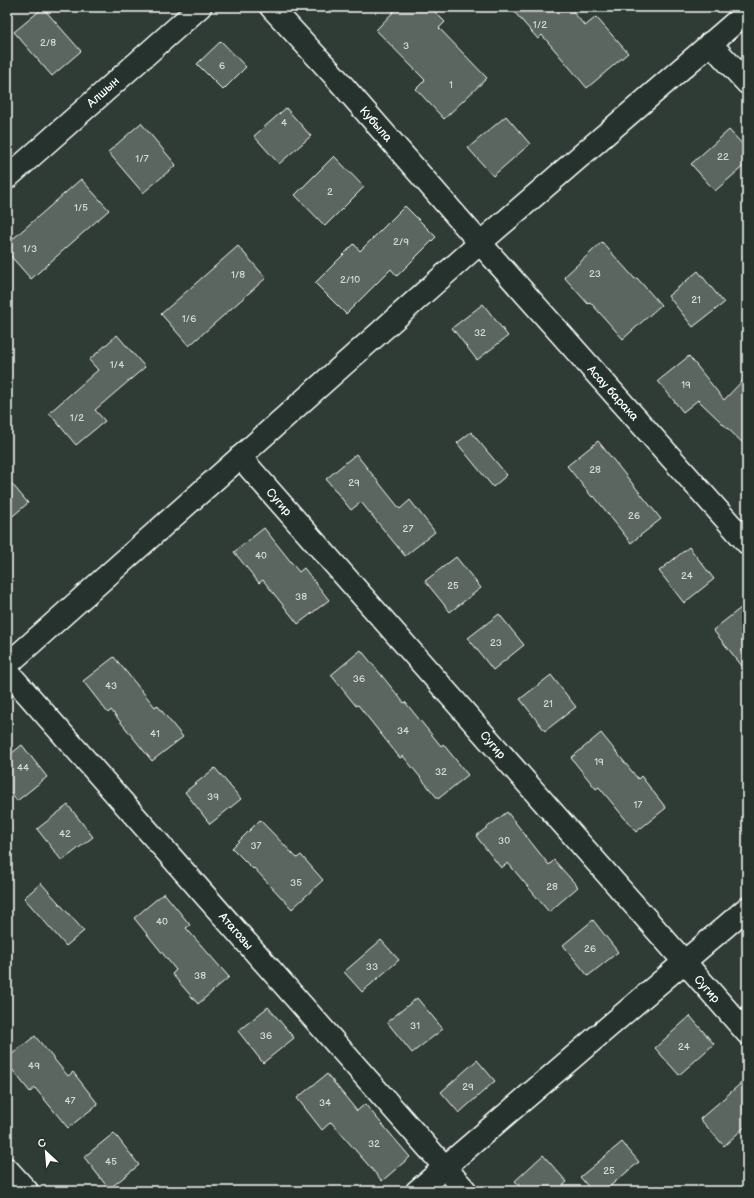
<svg xmlns="http://www.w3.org/2000/svg" width="754" height="1198" viewBox="0 0 754 1198" font-family="'Balsamiq Sans',sans-serif">
  <style>
    .building { fill: #5b6661; stroke: #fff }
    .lines { fill: none; stroke-linecap: round; stroke-linejoin: round }
    .minor-casing { stroke: #fff; stroke-width: 25 }
    .minor { stroke: #26332d; stroke-width: 22 }
    .labels { text-anchor: middle; stroke-width: 3; stroke-linejoin: round; paint-order: stroke }
    .number-label { font-size: 10px; fill: #d6d9d8 }
    .street-label { font-size: 12px; fill: #fff; stroke: #26332d }
  </style>
  <rect width="100%" height="100%" fill="#2f3b35"/>
  <filter id="ink" filterUnits="userSpaceOnUse"><feTurbulence type="fractalNoise" baseFrequency=".025" numOctaves="2"/><feDisplacementMap in="SourceGraphic" scale="8" xChannelSelector="R" yChannelSelector="G"/><feConvolveMatrix kernelMatrix="1 2 1 2 8 2 1 2 1" color-interpolation-filters="sRGB"/></filter>
  <g filter="url(#ink)">
    <g class="building">
      <polygon points="398,7 430,7 445,22 439,28 487,78 444,119 416,89 425,80 376,30"/>
      <polygon points="510,7 569,7 585,26 596,17 628,53 587,88 542,35 538,39"/>
      <polygon points="43,8 81,51 52,76 14,32"/>
      <polygon points="221,41 246,67 223,90 197,64"/>
      <polygon points="286,108 311,136 279,164 254,136"/>
      <polygon points="506,116 530,144 493,176 468,148"/>
      <polygon points="141,123 176,165 143,193 108,152"/>
      <polygon points="729,130 747,149 747,163 715,191 691,164"/>
      <polygon points="334,156 364,187 325,226 295,195"/>
      <polygon points="81,179 109,210 31,279 7,252 7,244"/>
      <polygon points="405,206 436,237 397,276 391,269 346,314 315,283 354,244 360,251"/>
      <polygon points="602,242 635,279 637,278 661,305 623,339 590,302 588,304 564,277"/>
      <polygon points="238,246 266,278 189,346 161,314"/>
      <polygon points="698,271 724,303 693,327 668,296"/>
      <polygon points="483,304 508,336 477,360 452,328"/>
      <polygon points="117,335 145,367 95,410 105,421 76,445 49,413 98,370 89,360"/>
      <polygon points="689,356 724,400 747,376 747,447 698,400 683,412 658,381"/>
      <polygon points="471,432 507,475 493,487 457,443"/>
      <polygon points="598,441 661,519 631,543 594,496 592,497 567,466"/>
      <polygon points="356,454 400,509 410,500 435,532 405,556 361,502 351,510 326,479"/>
      <polygon points="7,478 28,503 7,521"/>
      <polygon points="264,528 299,572 304,568 329,600 298,624 263,580 259,583 234,552"/>
      <polygon points="689,547 714,579 684,603 659,571"/>
      <polygon points="456,557 481,588 450,612 425,581"/>
      <polygon points="747,603 747,672 713,630"/>
      <polygon points="499,614 524,645 493,670 468,638"/>
      <polygon points="361,650 404,703 405,702 441,746 443,744 468,775 438,799 403,756 400,758 358,705 356,706 331,675"/>
      <polygon points="114,657 155,707 157,705 183,737 152,761 111,710 108,713 83,681"/>
      <polygon points="551,675 576,707 545,731 520,699"/>
      <polygon points="601,733 638,779 641,776 666,808 636,832 599,787 596,789 571,758"/>
      <polygon points="22,745 47,777 17,801 7,789 7,757"/>
      <polygon points="215,768 241,799 210,824 185,792"/>
      <polygon points="68,805 93,837 62,861 37,829"/>
      <polygon points="507,812 549,865 554,860 578,887 549,912 508,863 501,868 476,836"/>
      <polygon points="260,820 297,858 301,855 323,880 292,909 254,868 253,869 232,848"/>
      <polygon points="41,883 84,931 66,946 24,898"/>
      <polygon points="164,893 190,925 186,928 229,977 198,1004 172,974 176,970 134,918"/>
      <polygon points="593,920 618,952 588,976 563,945"/>
      <polygon points="381,940 399,960 362,992 344,972"/>
      <polygon points="417,998 443,1029 412,1053 387,1022"/>
      <polygon points="268,1007 294,1038 263,1063 238,1031"/>
      <polygon points="690,1016 714,1044 679,1075 655,1048"/>
      <polygon points="35,1036 68,1076 73,1072 98,1104 68,1128 35,1088 30,1092 7,1063 7,1058"/>
      <polygon points="477,1060 495,1081 459,1113 441,1092"/>
      <polygon points="327,1074 357,1111 365,1104 410,1157 382,1181 331,1122 322,1130 297,1098"/>
      <polygon points="747,1078 747,1125 724,1146 700,1119"/>
      <polygon points="114,1133 139,1165 109,1189 84,1157"/>
      <polygon points="622,1142 639,1162 604,1191 592,1191 580,1177"/>
      <polygon points="543,1155 567,1182 557,1191 524,1191 515,1181"/>
    </g>
    <g class="lines">
      <g class="minor-casing">
        <g id="minor">
          <polyline points="271,7 331,72 480,243 747,543"/>
          <polyline points="710,43 747,83"/>
          <polyline points="7,178 200,7"/>
          <polyline points="240,457 747,1033"/>
          <polyline points="7,665 480,243 747,12"/>
          <polyline points="7,671 466,1191"/>
          <polyline points="7,1169 27,1191"/>
          <polyline points="417,1191 747,908"/>
        </g>
      </g>
      <use href="#minor" class="minor"/>
    </g>
  </g>
  <g class="labels">
    <g class="number-label">
      <text x="540" y="28">1/2</text>
      <text x="48" y="46">2/8</text>
      <text x="406" y="49">3</text>
      <text x="222" y="69">6</text>
      <text x="451" y="88">1</text>
      <text x="284" y="126">4</text>
      <text x="723" y="160">22</text>
      <text x="142" y="162">1/7</text>
      <text x="330" y="195">2</text>
      <text x="81" y="211">1/5</text>
      <text x="401" y="245">2/9</text>
      <text x="30" y="252">1/3</text>
      <text x="595" y="277">23</text>
      <text x="238" y="278">1/8</text>
      <text x="350" y="283">2/10</text>
      <text x="696" y="303">21</text>
      <text x="189" y="322">1/6</text>
      <text x="480" y="336">32</text>
      <text x="117" y="368">1/4</text>
      <text x="686" y="388">19</text>
      <text x="77" y="421">1/2</text>
      <text x="595" y="473">28</text>
      <text x="354" y="486">29</text>
      <text x="634" y="519">26</text>
      <text x="408" y="532">27</text>
      <text x="261" y="559">40</text>
      <text x="687" y="579">24</text>
      <text x="453" y="589">25</text>
      <text x="301" y="600">38</text>
      <text x="496" y="646">23</text>
      <text x="359" y="682">36</text>
      <text x="111" y="689">43</text>
      <text x="548" y="707">21</text>
      <text x="403" y="734">34</text>
      <text x="155" y="737">41</text>
      <text x="599" y="765">19</text>
      <text x="23" y="771">44</text>
      <text x="441" y="775">32</text>
      <text x="213" y="800">39</text>
      <text x="638" y="808">17</text>
      <text x="65" y="837">42</text>
      <text x="504" y="844">30</text>
      <text x="256" y="849">37</text>
      <text x="296" y="886">35</text>
      <text x="552" y="890">28</text>
      <text x="162" y="925">40</text>
      <text x="590" y="952">26</text>
      <text x="372" y="970">33</text>
      <text x="200" y="979">38</text>
      <text x="415" y="1029">31</text>
      <text x="266" y="1039">36</text>
      <text x="684" y="1050">24</text>
      <text x="34" y="1069">49</text>
      <text x="468" y="1090">29</text>
      <text x="70" y="1104">47</text>
      <text x="325" y="1106">34</text>
      <text x="374" y="1147">32</text>
      <text x="111" y="1165">45</text>
      <text x="609" y="1174">25</text>
    </g>
    <g class="street-label">
      <text transform="translate(103 92) rotate(-42)" y="4">Алшын</text>
      <text transform="translate(376 124) rotate(49)" y="4">Кубыла</text>
      <text transform="translate(613 393) rotate(48)" y="4">Асау барака</text>
      <text transform="translate(279 502) rotate(49)" y="4">Сугир</text>
      <text transform="translate(493 745) rotate(49)" y="4">Сугир</text>
      <text transform="translate(236 931) rotate(49)" y="4">Атагозы</text>
      <text transform="translate(707 989) rotate(48)" y="4">Сугир</text>
    </g>
  </g>
  <rect width="754" height="1198" fill="none" stroke="#26332d" stroke-width="24"/>
  <rect x="12" y="12" width="730" height="1174" fill="none" stroke="#fff" stroke-width="1.5" filter="url(#ink)"/>
  <g transform="translate(46 1152) rotate(334)" stroke="#26332d" stroke-width="3" paint-order="stroke">
  <path d="M0-3L7 15L0 10L-7 15Z" fill="#ffffff"/>
  <text y="-6" font-size="11" font-weight="bold" text-anchor="middle" fill="#ffffff">С</text>
  </g>
</svg>
